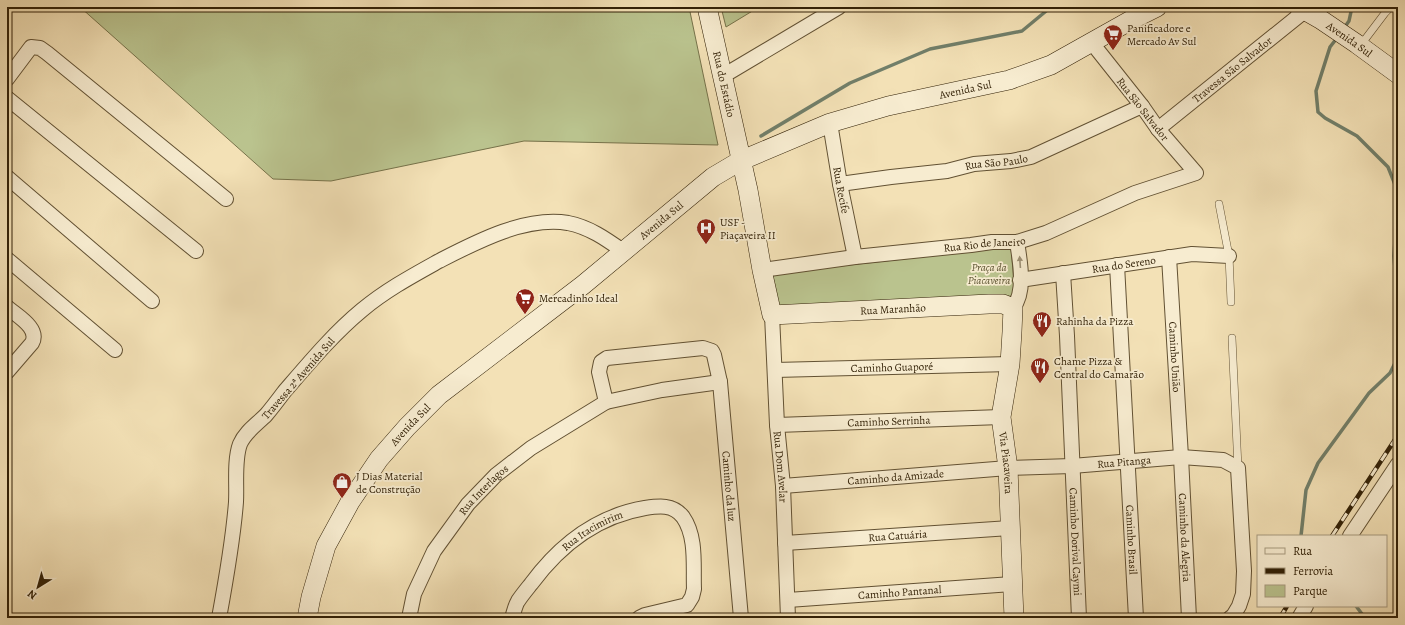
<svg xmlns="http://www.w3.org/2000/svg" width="1405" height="625" viewBox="0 0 1405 625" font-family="Alegreya,serif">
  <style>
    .green { fill: #bac38e; stroke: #76724a }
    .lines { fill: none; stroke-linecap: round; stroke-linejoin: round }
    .stream { stroke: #717f6a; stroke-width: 3.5 }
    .lane-casing { stroke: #625133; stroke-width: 8 }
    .street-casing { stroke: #625133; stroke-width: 16 }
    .secondary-casing { stroke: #322107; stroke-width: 20 }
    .lane { stroke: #f7ecd0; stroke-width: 7 }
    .street { stroke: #f7ecd0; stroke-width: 14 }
    .secondary { stroke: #f7ecd0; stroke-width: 19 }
    .rail-casing { stroke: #322107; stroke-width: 4.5 }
    .rail { stroke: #f7ecd0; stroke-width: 3; stroke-dasharray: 9; stroke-linecap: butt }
    .oneway { fill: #9e9176 }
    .labels { text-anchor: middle; stroke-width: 3.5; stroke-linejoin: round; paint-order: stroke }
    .poi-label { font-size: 11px; fill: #322107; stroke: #f7ecd0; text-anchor: start }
    .street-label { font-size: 11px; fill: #322107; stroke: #f7ecd0 }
    .park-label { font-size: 11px; font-style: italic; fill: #5b5230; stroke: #f7ecd0 }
  </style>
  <rect width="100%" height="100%" fill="#f3e1b6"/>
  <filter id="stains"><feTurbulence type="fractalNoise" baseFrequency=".005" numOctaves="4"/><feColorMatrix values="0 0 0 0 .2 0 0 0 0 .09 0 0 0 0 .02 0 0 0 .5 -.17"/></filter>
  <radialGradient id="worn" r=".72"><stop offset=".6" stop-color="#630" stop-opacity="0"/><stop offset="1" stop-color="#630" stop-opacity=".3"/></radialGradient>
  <g class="green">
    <polygon points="80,7 689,7 718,145 524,141 331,181 273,179"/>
    <polygon points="721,7 759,7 726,27"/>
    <polygon points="1011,247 1015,296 775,307 769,274"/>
  </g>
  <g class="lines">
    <g class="stream">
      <polyline points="1344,28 1349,21 1352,7"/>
      <polyline points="1337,38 1330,47 1316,91 1318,112 1325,118 1357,136 1388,167 1396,187 1397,207 1394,256 1398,306"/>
      <polyline points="761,136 850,83 930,49 1022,31 1051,7"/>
      <polyline points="1301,536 1306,490 1318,463 1369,393 1390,373 1398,357"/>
      <polyline points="1356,606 1365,618"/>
    </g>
    <g class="lane-casing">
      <g id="lane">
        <polyline points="1360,46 1385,13 1391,7"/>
        <polyline points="1219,204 1229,256 1231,302"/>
        <polyline points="1232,338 1238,468"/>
      </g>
    </g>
    <g class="street-casing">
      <g id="street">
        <polyline points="723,76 839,7"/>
        <polyline points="7,79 31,47 40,48 47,53 226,199"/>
        <polyline points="7,98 196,251"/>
        <path id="s1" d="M830 123 840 184 855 257"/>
        <path id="s2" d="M1158 129 1306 10"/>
        <polyline points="7,177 152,301"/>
        <path id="s3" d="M840 184 891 177 947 171 974 164 1011 161 1031 157 1142 106"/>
        <path id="s4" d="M1169 257 1181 457 1189 618"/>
        <polyline points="7,259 115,350"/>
        <path id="s5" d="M1117 265 1136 618"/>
        <path id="s6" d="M762 270 855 257 971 245 992 242H1017L1046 233 1135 193 1196 173 1158 129 1142 106 1092 43"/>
        <path id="s7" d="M1063 273 1067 336 1079 618"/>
        <path id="s8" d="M1020 280 1192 254 1229 256"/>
        <path d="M7 307C17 316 40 328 32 343L7 372"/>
        <path d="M1013 308C1026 292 1020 261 1017 242"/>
        <path id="s9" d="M772 315 777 425 783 486 788 618"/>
        <path id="s10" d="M775 370 1010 364"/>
        <path id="s11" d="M606 402 599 372 601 362 607 358 703 348 712 351 714 355 720 382 741 618"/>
        <path id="s12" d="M777 425 1001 417"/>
        <path id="s13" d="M783 486 1008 468 1072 466 1181 457 1223 460 1238 468 1244 571 1243 594 1239 606 1233 616 1230 618"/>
        <polyline points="1350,536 1398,464"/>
        <path id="s14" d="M785 543 1010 528"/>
        <path id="s15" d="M788 600 1012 584"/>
        <path d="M219 618C226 580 233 541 236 502 237 485 234 460 240 444 245 432 257 424 266 415 272 408 278 400 284 392 309 363 333 334 362 310 386 290 412 276 439 261 476 242 525 216 568 223 589 227 606 239 623 251"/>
        <path id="s16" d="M409 618 414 594 434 551 468 504 496 475 531 448 606 402 662 390 720 382"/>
        <path id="s17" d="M512 618C514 612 515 606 518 601 522 595 527 589 531 584 559 546 597 516 645 508 659 506 673 504 683 517 697 537 693 566 694 589L692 597 687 605 645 615 639 618"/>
        <polyline points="1299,618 1306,606"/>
      </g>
    </g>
    <g class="secondary-casing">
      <g id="secondary">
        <path id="s18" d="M707 7 748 190 762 270 772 315 989 304H1003L1013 308 1012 332 1010 364 1001 417 1008 468 1014 618"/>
        <path id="s19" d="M1299 7 1320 19 1357 44 1398 74"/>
        <path id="s20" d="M307 618 311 597 326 546 350 502 379 459 407 427 439 395 583 285 713 177 740 161 830 123 888 106 1009 80 1051 65 1133 19 1157 7"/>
      </g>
    </g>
    <use href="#lane" class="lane"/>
    <use href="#street" class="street"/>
    <use href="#secondary" class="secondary"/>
    <g class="rail-casing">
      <g id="rail">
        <polyline points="1332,536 1398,435"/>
        <polyline points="1280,618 1287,606"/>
      </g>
    </g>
    <use href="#rail" class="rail"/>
  </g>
  <defs><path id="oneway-solid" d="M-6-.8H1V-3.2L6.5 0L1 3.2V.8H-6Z"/></defs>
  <use class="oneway" href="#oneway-solid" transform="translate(1020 262) rotate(-94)"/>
  <defs>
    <g id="supermarket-pin" transform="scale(1)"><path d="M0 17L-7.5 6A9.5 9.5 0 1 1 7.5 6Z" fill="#8f2418" stroke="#f7ecd0"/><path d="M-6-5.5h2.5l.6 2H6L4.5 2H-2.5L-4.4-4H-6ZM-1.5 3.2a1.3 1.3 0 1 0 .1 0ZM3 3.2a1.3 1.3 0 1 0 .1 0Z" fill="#fff"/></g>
    <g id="hospital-pin" transform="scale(1)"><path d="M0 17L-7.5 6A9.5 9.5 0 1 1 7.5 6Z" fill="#8f2418" stroke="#f7ecd0"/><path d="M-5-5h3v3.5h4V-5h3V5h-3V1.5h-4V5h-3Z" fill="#fff"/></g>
    <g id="restaurant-pin" transform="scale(1)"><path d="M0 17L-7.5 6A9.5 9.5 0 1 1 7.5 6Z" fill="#8f2418" stroke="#f7ecd0"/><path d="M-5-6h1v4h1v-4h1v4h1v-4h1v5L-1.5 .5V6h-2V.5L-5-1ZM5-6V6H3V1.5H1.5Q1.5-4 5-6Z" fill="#fff"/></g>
    <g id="shop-pin" transform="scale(1)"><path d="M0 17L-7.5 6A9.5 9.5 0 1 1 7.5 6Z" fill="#8f2418" stroke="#f7ecd0"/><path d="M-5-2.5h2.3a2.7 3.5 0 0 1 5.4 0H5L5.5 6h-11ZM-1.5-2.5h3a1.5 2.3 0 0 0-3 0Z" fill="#fff"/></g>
  </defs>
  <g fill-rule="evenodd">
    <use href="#supermarket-pin" x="1113" y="34"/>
    <use href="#hospital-pin" x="706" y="228"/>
    <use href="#supermarket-pin" x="525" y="298"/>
    <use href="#restaurant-pin" x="1042" y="321"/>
    <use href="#restaurant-pin" x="1040" y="367"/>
    <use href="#shop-pin" x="342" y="482"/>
  </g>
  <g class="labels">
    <g class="poi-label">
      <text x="1127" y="32">Panificadore e<tspan x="1127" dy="13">Mercado Av Sul</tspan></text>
      <text x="720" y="226">USF -<tspan x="720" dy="13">Piaçaveira II</tspan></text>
      <text x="539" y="302">Mercadinho Ideal</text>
      <text x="1056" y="325">Rahinha da Pizza</text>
      <text x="1054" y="365">Chame Pizza &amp;<tspan x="1054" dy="13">Central do Camarão</tspan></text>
      <text x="356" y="480">J Dias Material<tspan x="356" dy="13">de Construção</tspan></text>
    </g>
    <g class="street-label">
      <text dy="4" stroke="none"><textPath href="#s19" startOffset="60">Avenida Sul</textPath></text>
      <text dy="4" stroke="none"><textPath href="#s2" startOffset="95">Travessa São Salvador</textPath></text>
      <text dy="4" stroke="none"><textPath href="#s18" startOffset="79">Rua do Estádio</textPath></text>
      <text dy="4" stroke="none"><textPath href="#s20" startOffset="883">Avenida Sul</textPath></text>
      <text transform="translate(1143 109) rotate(52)" y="4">Rua São Salvador</text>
      <text dy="4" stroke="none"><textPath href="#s3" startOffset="158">Rua São Paulo</textPath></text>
      <text dy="4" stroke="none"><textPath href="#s1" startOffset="68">Rua Recife</textPath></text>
      <text dy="4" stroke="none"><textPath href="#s20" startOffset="547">Avenida Sul</textPath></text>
      <text dy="4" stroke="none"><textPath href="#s6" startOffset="224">Rua Rio de Janeiro</textPath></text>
      <text dy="4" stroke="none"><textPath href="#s8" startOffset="105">Rua do Sereno</textPath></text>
      <text dy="4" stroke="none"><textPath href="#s18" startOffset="436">Rua Maranhão</textPath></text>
      <text dy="4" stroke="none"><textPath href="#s4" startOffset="100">Caminho União</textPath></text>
      <text dy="4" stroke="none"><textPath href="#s10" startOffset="117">Caminho Guaporé</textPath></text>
      <text transform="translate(298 378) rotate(-49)" y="4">Travessa 2ª Avenida Sul</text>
      <text dy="4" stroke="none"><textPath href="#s12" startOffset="112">Caminho Serrinha</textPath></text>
      <text dy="4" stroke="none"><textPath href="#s20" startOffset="223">Avenida Sul</textPath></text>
      <text dy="4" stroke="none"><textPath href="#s13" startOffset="342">Rua Pitanga</textPath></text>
      <text dy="4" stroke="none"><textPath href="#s18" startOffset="713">Via Piacaveira</textPath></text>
      <text dy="4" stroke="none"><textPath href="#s9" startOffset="152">Rua Dom Avelar</textPath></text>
      <text dy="4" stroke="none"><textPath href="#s13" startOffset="113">Caminho da Amizade</textPath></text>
      <text dy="4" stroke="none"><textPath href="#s11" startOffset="291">Caminho da luz</textPath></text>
      <text dy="4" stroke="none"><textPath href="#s16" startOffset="151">Rua Interlagos</textPath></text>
      <text dy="4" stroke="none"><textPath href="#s17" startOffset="122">Rua Itacimirim</textPath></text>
      <text dy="4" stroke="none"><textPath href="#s14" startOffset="113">Rua Catuária</textPath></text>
      <text dy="4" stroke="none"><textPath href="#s4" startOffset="281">Caminho da Alegria</textPath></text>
      <text dy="4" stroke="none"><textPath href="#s5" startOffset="275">Caminho Brasil</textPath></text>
      <text dy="4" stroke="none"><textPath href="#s7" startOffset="269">Caminho Dorival Caymi</textPath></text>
      <text dy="4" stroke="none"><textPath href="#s15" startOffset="112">Caminho Pantanal</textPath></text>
    </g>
    <g class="park-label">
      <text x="989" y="271">Praça da<tspan x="989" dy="13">Piacaveira</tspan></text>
    </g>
  </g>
  <rect width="1405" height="625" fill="none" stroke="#f3e1b6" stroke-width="24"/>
  <rect x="8" y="8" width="1389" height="609" fill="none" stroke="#322107" stroke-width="2"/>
  <rect x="12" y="12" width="1381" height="601" fill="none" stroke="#322107"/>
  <rect x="1257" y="535" width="130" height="72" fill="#f7ecd0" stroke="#a89b80"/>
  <rect x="1265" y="548" width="20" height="6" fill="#f7ecd0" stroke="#a89b80"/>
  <text x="1293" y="555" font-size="12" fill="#322107">Rua</text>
  <rect x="1265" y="568" width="20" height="6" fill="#322107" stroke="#a89b80"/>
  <text x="1293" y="575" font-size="12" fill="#322107">Ferrovia</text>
  <rect x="1265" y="585" width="20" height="12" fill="#bac38e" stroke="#a89b80"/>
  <text x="1293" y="595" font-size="12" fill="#322107">Parque</text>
  <g transform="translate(38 587) rotate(217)" stroke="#f7ecd0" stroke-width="3" paint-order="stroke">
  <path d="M0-3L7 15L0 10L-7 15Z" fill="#322107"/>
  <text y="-6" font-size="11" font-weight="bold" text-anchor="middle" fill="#322107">N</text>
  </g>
  <rect width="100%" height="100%" filter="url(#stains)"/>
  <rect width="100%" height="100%" fill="url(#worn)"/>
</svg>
